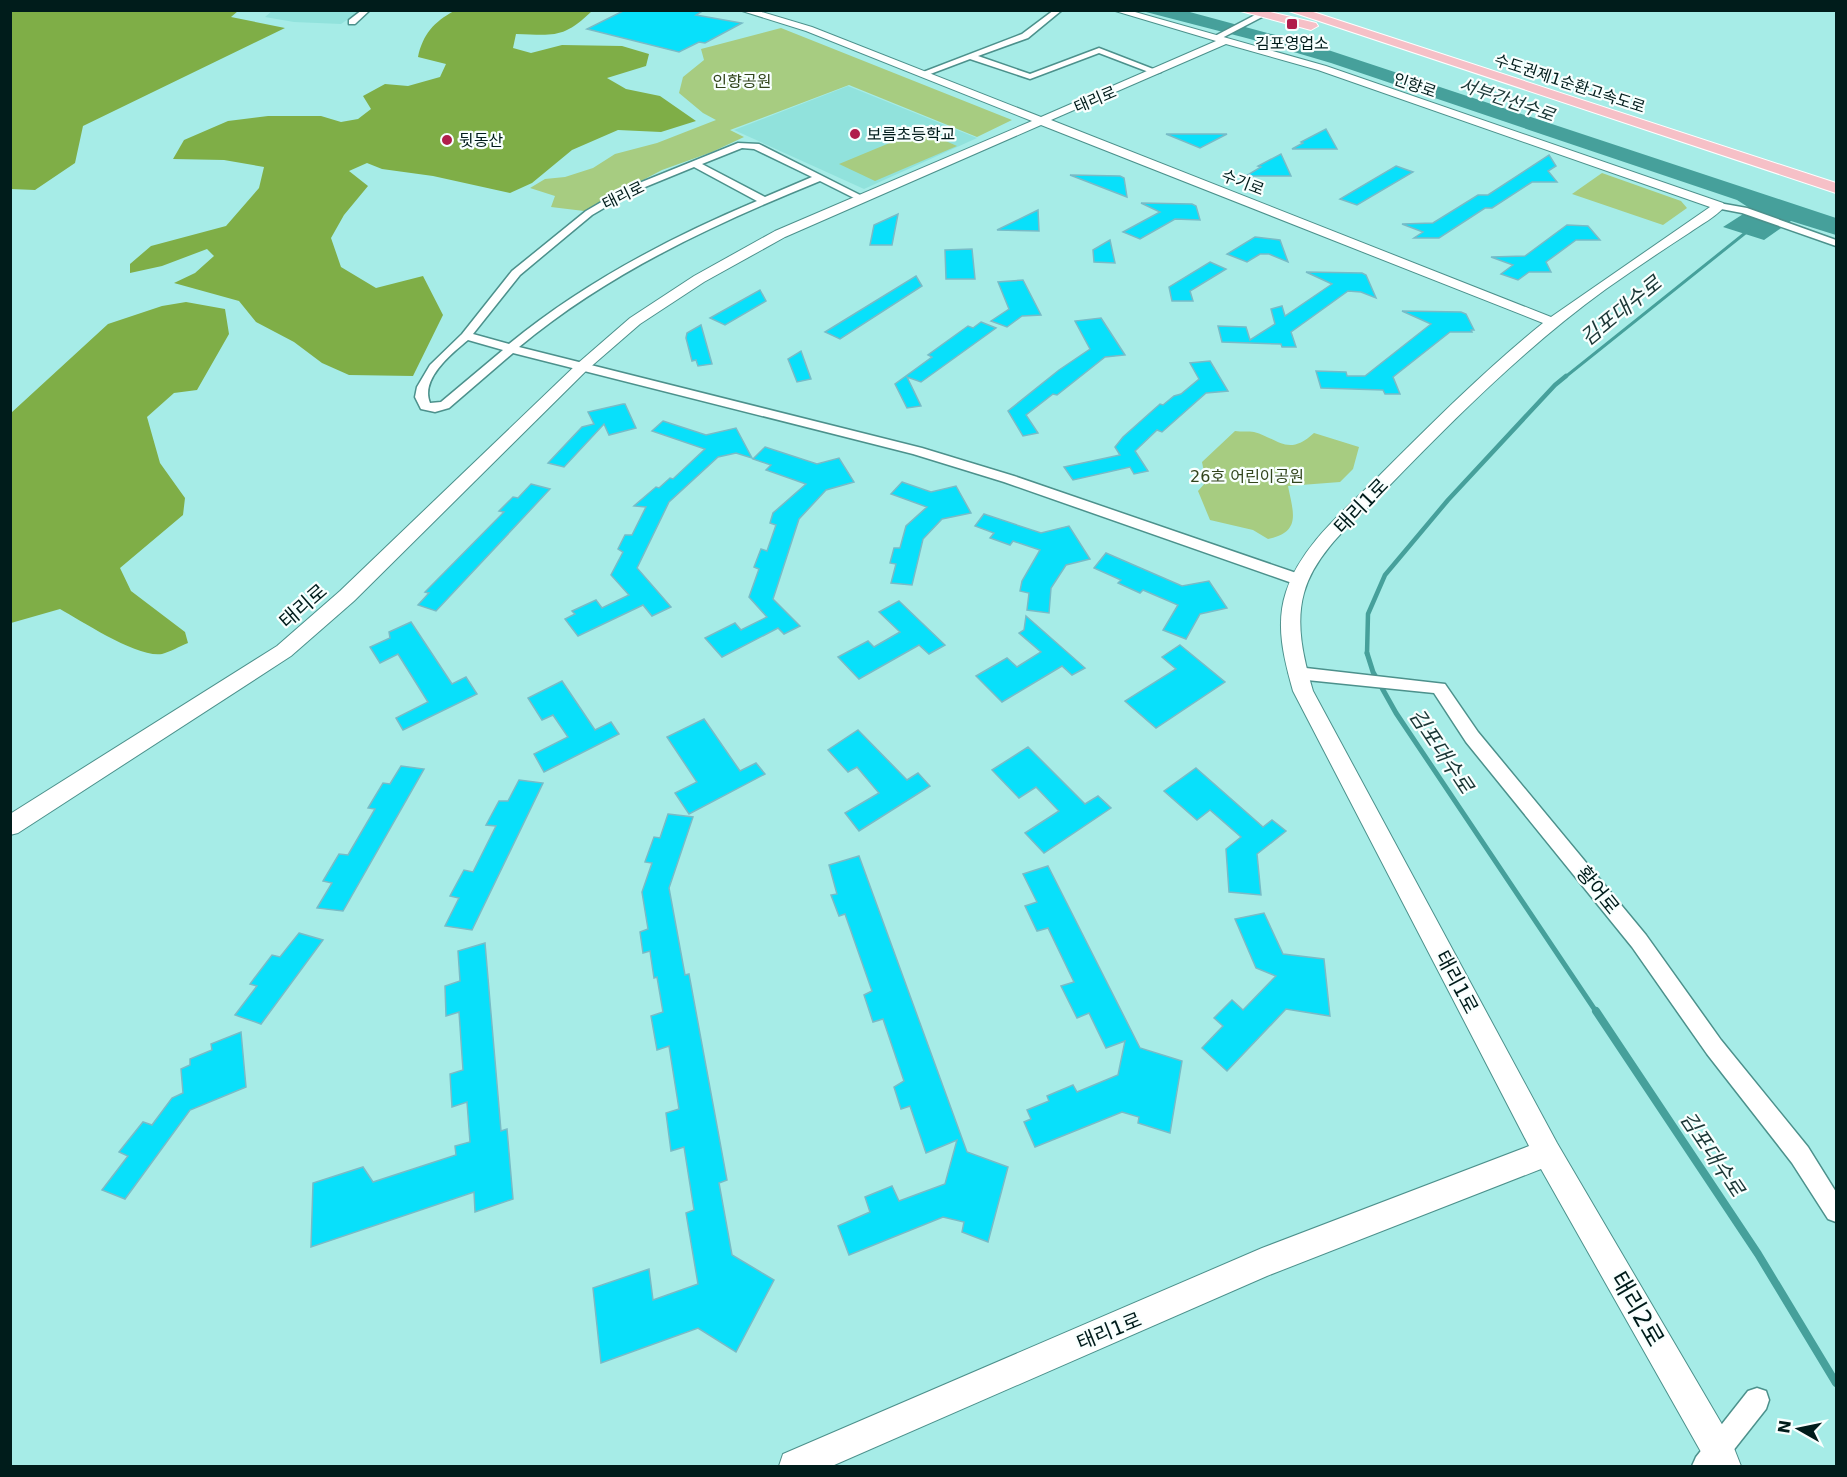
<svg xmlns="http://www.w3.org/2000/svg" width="1847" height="1477" viewBox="0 0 1847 1477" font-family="'DejaVu Sans','Noto Sans KR',sans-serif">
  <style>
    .built { fill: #91e2dc }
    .green { fill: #a7cc81 }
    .forest { fill: #7fae47 }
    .water { fill: #46a09b }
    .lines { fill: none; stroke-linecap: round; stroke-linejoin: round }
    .stream-far3 { stroke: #46a09b; stroke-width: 3 }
    .stream-far2 { stroke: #46a09b; stroke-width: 4.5 }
    .stream-far1 { stroke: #46a09b; stroke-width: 5 }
    .stream { stroke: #46a09b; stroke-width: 8 }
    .building { fill: #08e0fb; stroke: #78bbc7; stroke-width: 1.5 }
    .minor-casing { stroke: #4c918c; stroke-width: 3 }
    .tertiary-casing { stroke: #4c918c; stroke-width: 2 }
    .motorway-casing { stroke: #fff; stroke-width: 2 }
    .minor { fill: #fff; fill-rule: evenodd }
    .tertiary { fill: #fff; fill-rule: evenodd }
    .motorway { fill: #f6c0c7; fill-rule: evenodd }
    .poi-dot { fill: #b01e4b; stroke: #f8fffe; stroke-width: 2 }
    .labels { text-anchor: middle; stroke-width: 4.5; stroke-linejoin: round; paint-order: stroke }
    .far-poi-label { font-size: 16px; fill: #001c1b; stroke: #f8fffe; text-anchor: start }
    .far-park-label { font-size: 16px; fill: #32451c; stroke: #f8fffe }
    .far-street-label { font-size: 16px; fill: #001c1b; stroke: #f8fffe }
    .far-water-label { font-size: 18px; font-style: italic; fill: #1a3635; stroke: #f8fffe }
    .street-label { font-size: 20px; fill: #001c1b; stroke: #f8fffe }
    .water-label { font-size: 21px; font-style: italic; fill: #1a3635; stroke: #f8fffe }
    .near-street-label { font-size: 24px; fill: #001c1b; stroke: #f8fffe }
  </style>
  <rect width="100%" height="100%" fill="#a6ece7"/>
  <g class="built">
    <polygon points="272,11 272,10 360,11 341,24 294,22 265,17"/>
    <polygon points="848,86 977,138 864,189 734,130"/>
  </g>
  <g class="green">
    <polygon points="781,28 1012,120 977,137 849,85 730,130 744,137 712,152 662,170 584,211 551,207 555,196 530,188 545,179 565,177 593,168 615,154 657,143 716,120 703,113 679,93 683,77 704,60 701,49"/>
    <polygon points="921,130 957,146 875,181 839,164"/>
    <polygon points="1602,173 1681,201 1687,208 1663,225 1572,194"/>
    <path d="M1235 431C1241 432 1249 431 1254 432 1279 439 1288 457 1314 433L1359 447 1353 469 1340 482 1288 486C1293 512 1302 532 1268 539L1253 530 1210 520 1198 491 1206 482 1202 462Z"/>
  </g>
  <g class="forest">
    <polygon points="11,10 238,11 231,17 285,28 83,126 75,163 35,190 11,189"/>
    <path d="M454 11H592C563 39 554 35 516 34L513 48 531 53 562 45 622 46 649 54 646 66 607 78 626 89 660 96 696 121 661 132 618 130 572 150 532 183 510 193 433 176 382 169 367 163 349 171 368 186 344 215 331 238 341 267 376 288 423 276 443 315 413 376 349 375 322 363 294 342 256 322 239 301 174 283 195 273 214 256 207 249 162 266 130 273V264L151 246 226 226 259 188 264 167 224 160 173 159 184 140 228 121 268 116H321L341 122 358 119 371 109 363 96 385 84 408 86 440 77 446 64 418 57C423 34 434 22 454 11Z"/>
    <path d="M186 302 225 309 229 334 197 390 174 393 147 417 160 463 185 498 183 515 120 568 131 591 185 632 188 643C180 646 170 652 162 654 137 658 82 621 60 609L11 623V413L108 324 162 306Z"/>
  </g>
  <polygon class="water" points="1142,11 1186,11 1316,46 1836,218 1836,235 1791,221 1764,240 1723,227 1751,209 1737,200 1331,63 1250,39"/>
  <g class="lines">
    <polyline class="stream-far3" points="1564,378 1749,230"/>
    <polyline class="stream-far2" points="1367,654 1368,614 1385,575 1448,500 1555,385 1566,376"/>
    <polyline class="stream-far1" points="1367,653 1373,672 1396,713 1597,1013"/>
    <polyline class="stream" points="1596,1011 1758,1254 1836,1383"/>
  </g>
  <g class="building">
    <polygon points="625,10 704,10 696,15 742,23 705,43 699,42 679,52 587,29"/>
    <polygon points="1326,129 1337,149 1292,149 1303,143 1301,142"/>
    <polygon points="1166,134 1227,134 1200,148"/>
    <polygon points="1281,154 1291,176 1246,176 1261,167 1258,166"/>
    <polygon points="1549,155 1556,166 1548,171 1557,182 1532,182 1492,208 1485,208 1439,238 1414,238 1423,232 1402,224 1433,223 1478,195 1488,195"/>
    <polygon points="1396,166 1413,172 1357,205 1340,199"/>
    <polygon points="1070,175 1120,176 1124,178 1127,197"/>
    <polygon points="1141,203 1192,204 1196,206 1200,220 1175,219 1140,239 1123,232 1160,212"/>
    <polygon points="1038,210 1039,231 997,230"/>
    <polygon points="898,214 892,245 870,245 874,225"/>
    <polygon points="1567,225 1588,226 1600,240 1576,240 1546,262 1551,272 1529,272 1518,280 1501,274 1513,265 1491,257 1525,256"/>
    <polygon points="1255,237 1280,240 1288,262 1269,254 1260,254 1247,262 1227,254"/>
    <polygon points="1110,240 1115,263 1094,262 1093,250"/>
    <polygon points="972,249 975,279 946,279 945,250"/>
    <polygon points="1210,262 1226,269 1190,291 1193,301 1172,301 1169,287"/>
    <polygon points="1306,272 1362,273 1366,275 1376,298 1361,292 1348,291 1291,332 1296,347 1282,347 1281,344 1222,342 1218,326 1246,327 1250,340 1275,324 1271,309 1282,306 1285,316 1332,284"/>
    <polygon points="916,276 922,286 840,339 825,332"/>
    <polygon points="1023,280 1041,315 1022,316 1007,327 991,321 1009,309 998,282"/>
    <polygon points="760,290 766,301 725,325 710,318"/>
    <polygon points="1402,311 1461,312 1466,314 1474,330 1471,330 1472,332 1450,332 1393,377 1400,394 1385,394 1383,390 1321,388 1316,371 1346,372 1347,376 1365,376 1431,324"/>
    <polygon points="1101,318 1125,355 1105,357 1057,395 1053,394 1026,415 1038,433 1023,436 1008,411 1059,370 1090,349 1075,321"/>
    <polygon points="981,322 996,328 921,382 907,377 921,406 907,408 895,384 932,357 928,355 968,326 973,328"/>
    <polygon points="701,325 712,364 698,366 696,360 692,361 686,338 687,333"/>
    <polygon points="801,351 811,379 797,382 788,359"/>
    <polygon points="1210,361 1228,391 1206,393 1162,432 1157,430 1135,451 1148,471 1134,474 1130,467 1073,480 1064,467 1120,455 1115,447 1123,437 1160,404 1163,405 1174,396 1181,394 1199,379 1190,363"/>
    <polygon points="623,404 625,404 636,428 609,435 604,424 564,467 548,463 582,427 594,424 588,412"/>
    <polygon points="663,421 706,435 736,428 752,458 736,453 718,457 669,502 637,568 671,607 652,616 643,605 578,636 565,619 575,614 572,611 596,600 602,608 629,595 611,575 623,552 618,549 625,535 632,535 646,507 634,506 656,487 659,488 670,478 673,479 705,449 652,431"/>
    <polygon points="765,447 817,464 839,458 854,482 826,490 799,519 773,599 800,626 784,634 778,628 722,657 705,638 735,623 741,630 767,617 749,597 759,569 754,567 761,549 767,551 776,525 770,523 773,513 806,484 766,470 771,465 753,459"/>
    <polygon points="902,482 931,492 956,486 971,513 942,519 923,539 912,585 891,583 896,564 890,563 894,548 900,548 906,526 927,507 891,494"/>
    <polygon points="531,484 550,489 436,611 418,605 429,593 425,592 504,512 499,511 513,497 518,498"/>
    <polygon points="984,514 1041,533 1069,526 1090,559 1066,565 1051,588 1049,613 1027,610 1029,593 1020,591 1022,581 1040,550 1013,541 1010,545 990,538 994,533 975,526"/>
    <polygon points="1106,553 1182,586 1209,581 1227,608 1200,614 1186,639 1163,630 1178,605 1143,590 1140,593 1118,583 1121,580 1094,568"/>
    <polygon points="899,601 945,645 929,654 919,645 859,679 838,657 868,641 874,647 900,632 879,612"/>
    <polygon points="1026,616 1085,668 1072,675 1062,666 1002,702 976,676 1007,658 1017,667 1041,652 1019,633 1024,630"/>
    <polygon points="411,622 452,684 466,677 477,694 403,730 396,718 428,702 398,654 380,663 370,647 390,638 389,632"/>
    <polygon points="1180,645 1225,682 1156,728 1125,701 1176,669 1162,657"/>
    <polygon points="562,681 595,730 611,722 619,734 544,772 534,754 568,737 553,715 542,720 528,698"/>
    <polygon points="704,719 740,771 756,763 765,774 689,814 675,793 697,782 667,737"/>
    <polygon points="858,730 907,780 918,773 930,786 859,831 845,813 879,793 857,767 848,772 828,750"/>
    <polygon points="1028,747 1085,804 1098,796 1111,808 1044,853 1025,833 1059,811 1036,787 1019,798 992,770"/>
    <polygon points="401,766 424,769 343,911 317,908 332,883 323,881 339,854 348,855 375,809 368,808 383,783 390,784"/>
    <polygon points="1196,768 1263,827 1272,820 1286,831 1257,854 1261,895 1229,892 1226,849 1241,837 1210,810 1197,820 1164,791"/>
    <polygon points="519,780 543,783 472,930 445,926 459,898 450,896 464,870 473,872 496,826 486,825 499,801 508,801"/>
    <polygon points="668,814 693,817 669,888 685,975 689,974 727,1180 719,1183 732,1255 774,1280 736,1352 698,1328 601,1363 593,1288 649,1269 653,1300 698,1284 686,1213 694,1210 684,1147 671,1151 666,1113 679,1109 669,1046 657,1050 651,1016 663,1012 657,977 654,978 650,951 643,953 640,932 648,929 642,892 652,863 645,862 654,837 660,838"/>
    <polygon points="859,856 967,1152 1008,1167 988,1242 962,1232 964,1222 943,1217 849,1255 838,1226 870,1212 865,1197 892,1186 899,1201 945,1184 957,1140 926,1153 910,1106 901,1109 894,1087 904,1081 883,1019 873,1022 864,995 872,991 845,914 839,916 831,895 837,894 829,865"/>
    <polygon points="1048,866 1140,1048 1182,1061 1170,1133 1138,1123 1139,1117 1122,1112 1035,1147 1024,1122 1031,1119 1027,1110 1049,1101 1047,1096 1073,1085 1077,1092 1118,1075 1125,1041 1106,1048 1089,1013 1077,1018 1061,986 1074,982 1048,928 1037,931 1025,906 1037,902 1023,874"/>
    <polygon points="1264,913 1283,954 1324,959 1330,1016 1286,1009 1227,1071 1202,1048 1223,1026 1214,1018 1232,1000 1243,1010 1276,976 1256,968 1235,919"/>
    <polygon points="299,933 323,940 261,1024 235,1015 257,986 250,984 272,955 280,957"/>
    <polygon points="485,943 501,1131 507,1129 513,1199 475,1212 474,1192 311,1247 313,1183 363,1167 373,1182 456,1155 455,1146 470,1142 467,1102 452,1107 450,1074 463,1070 459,1012 446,1016 445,986 460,981 458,951"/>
    <polygon points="241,1032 246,1087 190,1110 125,1199 102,1190 128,1156 119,1152 143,1122 152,1125 172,1098 183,1093 181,1069 190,1065 190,1059 212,1050 211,1044"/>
  </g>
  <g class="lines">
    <g class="minor-casing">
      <g id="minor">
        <polygon points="362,10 370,10 355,24 349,24 349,20"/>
        <polygon points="1054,10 1062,10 1028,38 978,56 1030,74 1099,48 1161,72 1154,74 1099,53 1030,79 970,59 925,76 918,74 1022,34"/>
        <polygon points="1255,15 1262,17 1220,39 1213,37"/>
        <path d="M738 143 759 144 868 199 860 201 820 181C714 224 608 273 519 347L922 448 1014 476 1305 576 1307 580 1305 584H1295L1004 482 913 454 513 353 449 408 435 412 421 409 415 397 417 387 430 365 462 334 512 271 586 211 622 190ZM742 148 754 149 812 177 765 197 702 164ZM694 167 757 201C669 238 583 283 509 344L473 334 520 275 592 215 628 194ZM468 340 503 350 441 402 430 403C420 379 451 354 468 340Z"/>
        <polygon points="1719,203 1747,208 1836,240 1836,246 1742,213 1716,208 1714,206"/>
        <polygon points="1297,667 1445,684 1478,732 1646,935 1721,1040 1808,1147 1836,1192 1836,1222 1828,1219 1792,1163 1707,1054 1632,947 1466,742 1434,693 1297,679 1291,677 1289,673 1291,669"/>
        <polygon points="1757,1388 1766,1391 1769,1400 1766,1409 1721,1466 1692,1466 1696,1457 1748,1391"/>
      </g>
    </g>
    <g class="tertiary-casing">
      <path id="tertiary" d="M739 10H755L812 27 1041 117 1216 41 1112 10H1128L1326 66 1723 203 1725 206C1716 217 1700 225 1689 233 1661 251 1633 270 1606 289 1526 347 1457 416 1388 487 1358 518 1316 550 1304 593 1295 625 1304 660 1313 691L1557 1143 1730 1438 1741 1466H1709L1541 1169 1267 1276 832 1466H779L783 1454 1262 1248 1529 1146 1293 691C1284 659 1275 625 1286 592 1301 545 1345 510 1379 476 1432 423 1485 370 1543 323L1041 125 785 237 704 282 640 324 587 370 354 601 291 656 18 833 10 835V814L277 646 340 591 577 364 630 318 694 276 775 231 1032 121 806 31ZM1226 44 1318 70 1710 207 1551 317 1051 120Z"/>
    </g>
    <g class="motorway-casing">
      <g id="motorway">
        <polygon points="1237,10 1262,10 1316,23 1318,26 1311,30"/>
        <polygon points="1286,10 1307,10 1836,183 1836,193"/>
      </g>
    </g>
    <use href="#minor" class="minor"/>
    <use href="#tertiary" class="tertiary"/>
    <use href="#motorway" class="motorway"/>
  </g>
  <g class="poi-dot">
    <rect x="1286" y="18" width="12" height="12" rx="3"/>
    <circle cx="855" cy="134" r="6"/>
    <circle cx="447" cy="140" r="6"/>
  </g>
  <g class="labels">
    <g class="far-poi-label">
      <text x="1292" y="49" text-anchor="middle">김포영업소</text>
      <text x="867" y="140">보름초등학교</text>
      <text x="459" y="146">뒷동산</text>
    </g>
    <g class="far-park-label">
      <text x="742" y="87">인향공원</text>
      <text x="1247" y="482">26호 어린이공원</text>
    </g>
    <g class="far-street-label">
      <text transform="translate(1570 83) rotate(18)" y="6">수도권제1순환고속도로</text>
      <text transform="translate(1415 85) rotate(19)" y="6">인향로</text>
      <text transform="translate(1095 99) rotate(-23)" y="6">태리로</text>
      <text transform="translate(1243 182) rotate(21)" y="6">수기로</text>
      <text transform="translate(623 195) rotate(-26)" y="6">태리로</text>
    </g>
    <g class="far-water-label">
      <text transform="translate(1507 100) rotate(19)" y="6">서부간선수로</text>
    </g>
    <g class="street-label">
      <text transform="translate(1361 506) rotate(-46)" y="7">태리1로</text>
      <text transform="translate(303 606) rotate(-41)" y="7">태리로</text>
      <text transform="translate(1598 890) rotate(51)" y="7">황어로</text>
      <text transform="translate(1457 982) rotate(62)" y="7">태리1로</text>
      <text transform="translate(1109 1331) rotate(-22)" y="7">태리1로</text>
    </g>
    <g class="water-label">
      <text transform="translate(1621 311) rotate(-39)" y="7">김포대수로</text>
      <text transform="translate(1441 751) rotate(56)" y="7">김포대수로</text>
      <text transform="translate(1712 1154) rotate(56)" y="7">김포대수로</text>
    </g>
    <g class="near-street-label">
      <text transform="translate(1637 1309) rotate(60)" y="8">태리2로</text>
    </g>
  </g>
  <rect width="1847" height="1477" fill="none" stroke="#001c1b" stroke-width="24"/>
  <g transform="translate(1799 1429) rotate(279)" stroke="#f8fffe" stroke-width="4.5" paint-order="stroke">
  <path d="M0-4.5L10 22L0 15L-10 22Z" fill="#001c1b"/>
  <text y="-9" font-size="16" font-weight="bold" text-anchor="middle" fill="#001c1b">N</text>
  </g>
</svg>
